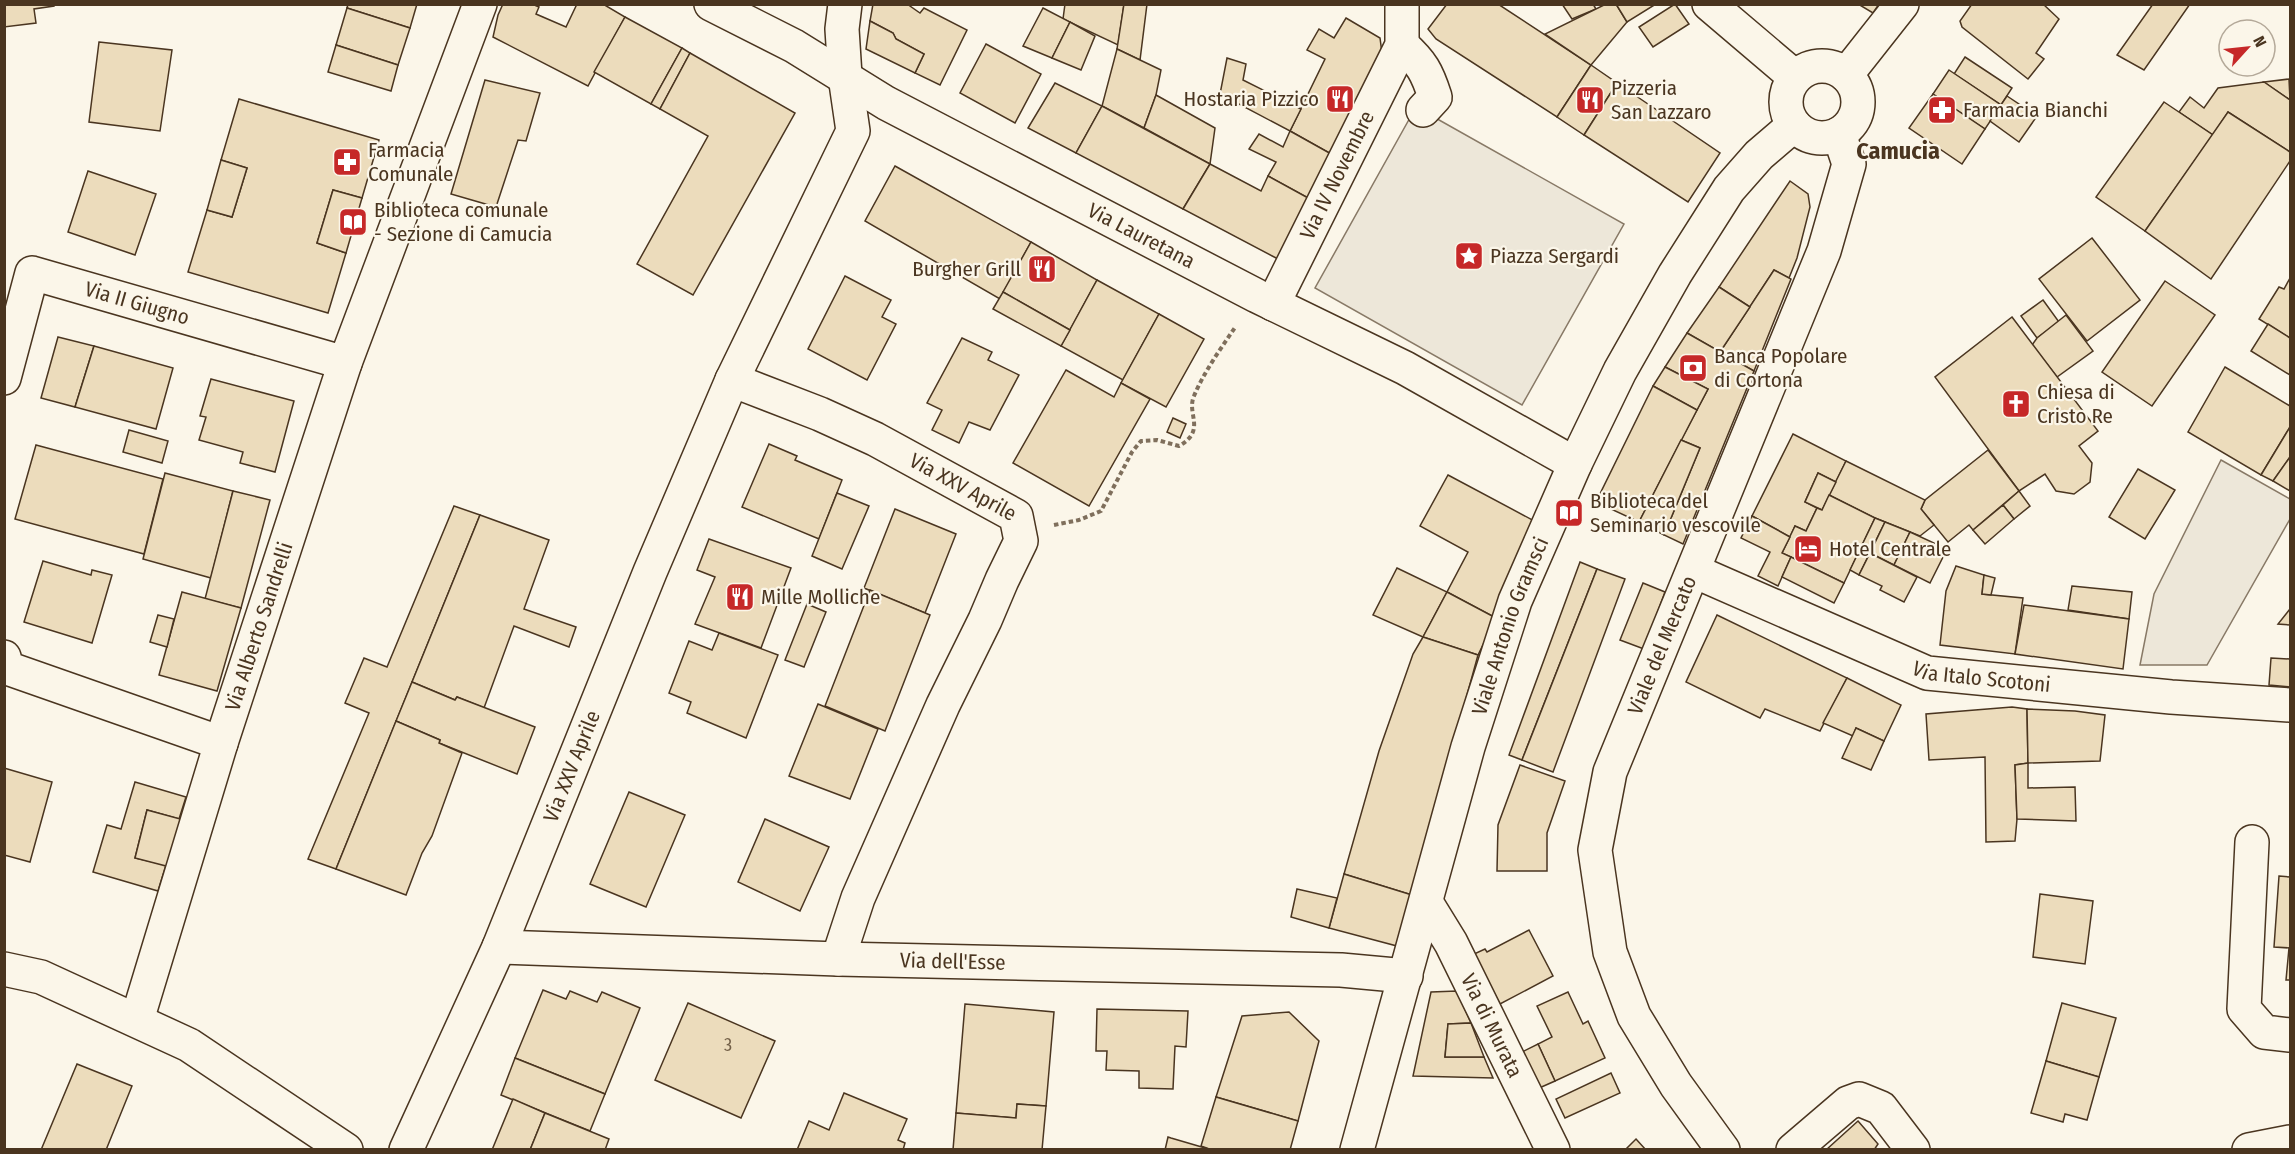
<svg xmlns="http://www.w3.org/2000/svg" width="2295" height="1154" viewBox="0 0 2295 1154" font-family="'Fira Sans Condensed',sans-serif">
  <style>
    .parking { fill: #ede7d9; stroke: #887966; stroke-width: 1.5 }
    .building { fill: #ecdcbc; stroke: #4a3520; stroke-width: 1.5 }
    .lines { fill: none; stroke-linecap: round; stroke-linejoin: round }
    .minor-casing { stroke: #4a3520; stroke-width: 36 }
    .major-casing { stroke: #4a3520; stroke-width: 36 }
    .path { stroke: #7f6f5c; stroke-width: 4; stroke-dasharray: 4.5 3; stroke-linecap: butt }
    .minor { stroke: #fbf6e9; stroke-width: 33 }
    .major { stroke: #fbf6e9; stroke-width: 33 }
    .labels { text-anchor: middle; stroke-width: 4.5; stroke-linejoin: round; paint-order: stroke }
    .number-label { font-size: 18px; fill: #725f47 }
    .poi-label { font-size: 21px; fill: #4a3520; stroke: #fbf6e9; text-anchor: start }
    .street-label { font-size: 21px; fill: #4a3520; stroke: #fbf6e9 }
    .quarter-label { font-size: 24px; font-weight: bold; fill: #4a3520; stroke: #fbf6e9 }
  </style>
  <rect width="100%" height="100%" fill="#fbf6e9"/>
  <g class="parking">
    <polygon points="1416,107 1624,224 1522,405 1315,288"/>
    <polygon points="2221,460 2290,499 2290,519 2207,665 2140,665 2154,594"/>
  </g>
  <g class="building">
    <polygon points="4,4 54,4 54,6 34,9 36,23 4,27"/>
    <polygon points="348,4 417,4 410,28 347,8"/>
    <polygon points="503,4 532,4 539,7 536,14 566,27 577,4 603,4 625,17 588,86 493,37 498,15"/>
    <polygon points="873,4 907,4 920,13 924,8 967,30 940,85 915,73 924,54 896,39 893,33 870,21"/>
    <polygon points="1065,4 1124,4 1118,45 1063,19"/>
    <polygon points="1124,4 1147,4 1140,60 1117,49"/>
    <polygon points="1447,4 1498,4 1591,65 1557,117 1436,39 1428,29"/>
    <polygon points="1562,4 1593,4 1596,9 1572,19"/>
    <polygon points="1606,4 1616,4 1627,22 1591,65 1545,34"/>
    <polygon points="1616,4 1656,4 1627,22"/>
    <polygon points="1675,4 1689,24 1653,47 1639,27"/>
    <polygon points="1858,4 1879,4 1873,13"/>
    <polygon points="1972,4 2043,4 2059,19 2036,53 2044,59 2028,79 1962,27 1960,21"/>
    <polygon points="2153,4 2190,4 2144,70 2117,55"/>
    <polygon points="347,8 410,28 398,65 336,45"/>
    <polygon points="1043,8 1070,22 1052,58 1023,46"/>
    <polygon points="625,17 682,48 651,104 594,72"/>
    <polygon points="1346,18 1380,38 1383,61 1333,155 1290,131 1325,59 1307,50 1319,29 1334,38"/>
    <polygon points="870,21 893,33 896,39 924,54 915,73 866,49"/>
    <polygon points="1070,22 1095,36 1081,70 1052,58"/>
    <polygon points="99,42 172,50 160,131 89,122"/>
    <polygon points="986,44 1041,74 1015,123 960,93"/>
    <polygon points="336,45 398,65 391,91 328,72"/>
    <polygon points="682,48 690,53 660,109 651,104"/>
    <polygon points="1117,49 1161,70 1156,95 1144,128 1102,106"/>
    <polygon points="690,53 795,113 693,295 637,264 708,136 660,109"/>
    <polygon points="1965,57 2012,88 2001,105 1954,74"/>
    <polygon points="1227,58 1246,64 1243,80 1301,109 1290,131 1220,94"/>
    <polygon points="1591,65 1617,83 1584,135 1557,117"/>
    <polygon points="1949,70 2001,105 1985,129 1933,94"/>
    <polygon points="2289,79 2290,100 2264,82"/>
    <polygon points="485,80 540,93 526,141 518,140 496,207 451,194"/>
    <polygon points="2264,82 2290,100 2290,152 2228,112 2213,135 2179,112 2190,97 2204,108 2218,88"/>
    <polygon points="1055,83 1102,106 1076,153 1028,128"/>
    <polygon points="1617,83 1720,153 1688,202 1584,135"/>
    <polygon points="1933,94 1985,129 1962,164 1909,128"/>
    <polygon points="1156,95 1215,128 1210,164 1144,128"/>
    <polygon points="2007,96 2037,116 2019,142 1990,121"/>
    <polygon points="239,99 379,140 362,198 333,190 317,243 346,253 328,313 188,272 207,210 232,217 247,168 221,160"/>
    <polygon points="2164,102 2213,135 2145,231 2096,197"/>
    <polygon points="1102,106 1210,164 1183,209 1076,153"/>
    <polygon points="2228,112 2290,152 2290,161 2211,279 2145,231"/>
    <polygon points="1290,131 1333,155 1310,199 1268,176 1276,162 1249,149 1259,134 1283,147"/>
    <polygon points="221,160 247,168 232,217 207,210"/>
    <polygon points="1210,164 1261,191 1268,176 1310,199 1278,259 1183,209"/>
    <polygon points="895,166 1031,242 1000,299 865,221"/>
    <polygon points="88,171 156,194 135,255 68,232"/>
    <polygon points="1790,181 1808,194 1810,207 1797,258 1789,278 1774,270 1750,307 1719,287"/>
    <polygon points="333,190 362,198 346,253 317,243"/>
    <polygon points="2092,238 2140,300 2087,341 2039,279"/>
    <polygon points="1031,242 1097,280 1070,330 1003,292"/>
    <polygon points="1774,270 1791,279 1754,371 1720,352"/>
    <polygon points="845,276 891,300 882,317 896,324 867,380 808,349"/>
    <polygon points="2290,278 2290,338 2259,319 2279,287 2284,289"/>
    <polygon points="1097,280 1159,314 1123,380 1061,346"/>
    <polygon points="2165,281 2215,315 2152,406 2102,372"/>
    <polygon points="1719,287 1750,307 1720,352 1687,333"/>
    <polygon points="1003,292 1070,330 1061,346 993,309"/>
    <polygon points="2043,300 2059,322 2037,338 2021,316"/>
    <polygon points="1159,314 1204,339 1166,407 1121,383"/>
    <polygon points="2066,315 2093,351 2057,377 2032,345 2037,338"/>
    <polygon points="2012,317 2098,431 2079,446 2092,463 2090,482 2074,494 2056,491 2045,474 2019,491 1935,377"/>
    <polygon points="2268,324 2290,338 2290,375 2251,351"/>
    <polygon points="1687,333 1754,371 1683,544 1664,535 1700,448 1681,440 1708,389 1665,367"/>
    <polygon points="58,337 94,346 75,407 41,398"/>
    <polygon points="962,338 992,352 988,360 1019,375 990,430 969,422 959,443 932,430 942,410 927,403"/>
    <polygon points="94,346 173,368 156,429 75,407"/>
    <polygon points="1665,367 1708,389 1697,410 1653,386"/>
    <polygon points="2225,367 2290,406 2290,427 2261,475 2188,432"/>
    <polygon points="1066,370 1114,397 1121,383 1150,399 1089,506 1013,463"/>
    <polygon points="211,379 294,401 275,472 240,463 243,452 199,440 206,417 200,416"/>
    <polygon points="1653,386 1697,410 1639,522 1596,502"/>
    <polygon points="1173,418 1186,424 1180,438 1167,432"/>
    <polygon points="2290,427 2290,457 2273,481 2261,475"/>
    <polygon points="129,430 168,441 162,463 123,452"/>
    <polygon points="1793,434 1846,461 1836,482 1818,473 1805,502 1817,508 1806,531 1795,526 1790,537 1752,516"/>
    <polygon points="1681,440 1700,448 1664,535 1639,522"/>
    <polygon points="769,444 797,456 795,460 842,480 819,539 742,507"/>
    <polygon points="36,445 163,479 144,554 15,519"/>
    <polygon points="1988,450 2019,491 1973,530 1969,525 1948,542 1921,509 1925,500"/>
    <polygon points="2290,457 2290,491 2273,481"/>
    <polygon points="1846,461 1925,500 1921,509 1934,525 1920,536 1875,518 1829,495"/>
    <polygon points="2138,469 2175,490 2145,539 2109,517"/>
    <polygon points="165,473 233,491 211,578 143,559"/>
    <polygon points="1818,473 1836,482 1822,510 1805,502"/>
    <polygon points="1448,475 1540,524 1496,618 1447,592 1468,552 1420,526"/>
    <polygon points="233,491 270,500 241,608 205,599"/>
    <polygon points="2019,491 2030,506 2014,519 2003,505"/>
    <polygon points="837,493 869,506 842,569 812,556"/>
    <polygon points="1829,495 1875,518 1844,583 1782,553 1795,526 1806,531 1817,508 1822,510"/>
    <polygon points="2003,505 2014,519 1985,544 1973,530"/>
    <polygon points="454,506 480,515 336,869 308,859 369,713 345,703 364,658 387,667"/>
    <polygon points="895,509 956,534 925,613 864,588"/>
    <polygon points="480,515 549,540 524,609 576,627 569,647 514,626 484,708 457,697 455,700 412,682"/>
    <polygon points="1752,516 1790,537 1782,553 1791,557 1778,586 1758,576 1770,552 1741,538"/>
    <polygon points="1875,518 1885,522 1859,575 1850,570"/>
    <polygon points="1885,522 1910,532 1894,565 1870,553"/>
    <polygon points="1910,532 1947,549 1930,583 1894,565"/>
    <polygon points="709,539 791,568 761,648 695,624 715,577 697,570"/>
    <polygon points="1870,553 1917,577 1904,602 1880,590 1882,586 1859,575"/>
    <polygon points="1791,557 1844,583 1834,603 1782,577"/>
    <polygon points="43,561 91,575 92,570 112,575 92,643 24,622"/>
    <polygon points="1580,562 1597,569 1522,760 1509,755"/>
    <polygon points="1956,566 1984,575 1982,594 2023,598 2015,654 1940,645 1946,591"/>
    <polygon points="1397,568 1447,592 1423,637 1373,615"/>
    <polygon points="1597,569 1625,579 1553,772 1522,760"/>
    <polygon points="1984,575 1995,578 1991,595 1982,594"/>
    <polygon points="1643,583 1665,592 1644,649 1620,640"/>
    <polygon points="2072,586 2132,592 2129,619 2068,610"/>
    <polygon points="870,590 930,615 885,731 825,706"/>
    <polygon points="182,592 241,608 217,691 159,675"/>
    <polygon points="1447,592 1496,618 1478,655 1423,637"/>
    <polygon points="807,604 826,612 804,667 785,660"/>
    <polygon points="2024,605 2129,619 2123,669 2015,654"/>
    <polygon points="2290,609 2290,625 2278,624"/>
    <polygon points="158,615 174,619 167,647 150,642"/>
    <polygon points="1717,615 1847,678 1820,731 1765,709 1760,718 1686,682"/>
    <polygon points="719,633 778,655 746,738 687,713 691,702 669,693 689,641 712,650"/>
    <polygon points="1423,637 1478,655 1412,895 1344,874 1379,751 1413,654"/>
    <polygon points="2271,658 2290,659 2290,687 2269,685"/>
    <polygon points="1847,678 1901,705 1884,741 1856,728 1853,736 1823,723"/>
    <polygon points="412,682 455,700 457,697 535,727 517,774 439,743 440,740 396,721"/>
    <polygon points="818,704 878,729 850,799 789,776"/>
    <polygon points="2012,707 2027,709 2028,763 2015,765 2017,819 2015,841 1986,842 1985,757 1929,760 1926,714"/>
    <polygon points="2027,709 2075,711 2105,715 2100,761 2028,763"/>
    <polygon points="396,721 440,740 439,743 462,753 432,836 422,853 406,895 336,869"/>
    <polygon points="1856,728 1884,741 1871,770 1842,758"/>
    <polygon points="2028,763 2028,788 2075,787 2076,821 2017,819 2015,765"/>
    <polygon points="1520,765 1565,781 1547,833 1547,871 1497,871 1498,825"/>
    <polygon points="4,768 52,782 30,862 4,855"/>
    <polygon points="135,782 186,797 179,819 147,810 135,858 166,865 158,891 93,872 107,825 121,829"/>
    <polygon points="629,792 685,815 646,907 590,884"/>
    <polygon points="147,810 184,820 170,867 135,858"/>
    <polygon points="765,819 829,847 800,911 738,882"/>
    <polygon points="1344,874 1412,895 1397,946 1329,928"/>
    <polygon points="2279,876 2290,877 2290,948 2274,947"/>
    <polygon points="1297,889 1337,898 1329,928 1291,917"/>
    <polygon points="2040,894 2093,901 2085,964 2033,957"/>
    <polygon points="1529,930 1553,976 1500,1004 1474,954 1485,949 1487,952"/>
    <polygon points="2289,948 2290,948 2290,980 2286,980"/>
    <polygon points="543,990 566,999 570,991 597,1002 602,992 640,1008 605,1094 515,1058"/>
    <polygon points="1457,991 1471,1023 1448,1024 1445,1057 1484,1057 1493,1078 1413,1076 1431,992"/>
    <polygon points="1568,992 1583,1024 1588,1021 1605,1058 1555,1081 1538,1044 1552,1037 1537,1006"/>
    <polygon points="688,1003 775,1041 741,1118 655,1080"/>
    <polygon points="2062,1003 2116,1018 2099,1077 2046,1061"/>
    <polygon points="965,1004 1054,1012 1046,1106 1017,1104 1016,1118 956,1113"/>
    <polygon points="1097,1009 1188,1011 1186,1047 1175,1046 1173,1089 1139,1088 1139,1071 1106,1070 1107,1051 1096,1051"/>
    <polygon points="1289,1012 1319,1041 1298,1121 1216,1097 1242,1016"/>
    <polygon points="1471,1023 1484,1057 1445,1057 1448,1024"/>
    <polygon points="1538,1044 1555,1081 1537,1089 1520,1053"/>
    <polygon points="515,1058 605,1094 590,1131 501,1095"/>
    <polygon points="2046,1061 2099,1077 2087,1120 2065,1114 2063,1122 2031,1113"/>
    <polygon points="77,1064 132,1086 106,1150 41,1150"/>
    <polygon points="1611,1073 1620,1093 1565,1118 1556,1099"/>
    <polygon points="844,1093 907,1119 898,1140 905,1143 903,1150 797,1150 809,1121 829,1130"/>
    <polygon points="1216,1097 1298,1121 1290,1150 1212,1150 1201,1146"/>
    <polygon points="513,1099 545,1113 530,1150 492,1150"/>
    <polygon points="1017,1104 1046,1106 1042,1150 953,1150 956,1113 1016,1118"/>
    <polygon points="545,1113 609,1139 605,1150 530,1150"/>
    <polygon points="1858,1121 1878,1144 1874,1150 1826,1150"/>
    <polygon points="1168,1137 1171,1138 1212,1150 1165,1150"/>
    <polygon points="1636,1139 1646,1150 1625,1150"/>
  </g>
  <g class="lines">
    <g class="minor-casing">
      <g id="minor">
        <path id="s1" d="M711 4 794 46 886 103 1257 296 1405 368 1575 464"/>
        <polyline points="1709,4 1795,77"/>
        <path d="M1402 45C1422 63 1427 72 1435 97L1423 110"/>
        <path id="s2" d="M1273 304 1402 45V4"/>
        <path id="s3" d="M4 378 32 273 345 363"/>
        <path id="s4" d="M732 380 820 414 875 439 1016 516 1021 541 1002 580 985 620 943 705 858 898 838 959"/>
        <path id="s5" d="M1694 571 1927 673 2171 697 2290 705"/>
        <polyline points="4,657 7,668 221,743"/>
        <polyline points="2252,842 2244,1009 2264,1032 2290,1035"/>
        <path id="s6" d="M1427 904 1451 943 1553 1150"/>
        <path id="s7" d="M499 947 838 959 1341 970 1406 976"/>
        <polyline points="4,969 41,977 189,1045 346,1150"/>
        <path id="s8" d="M137 1020 221 743 345 363 480 4"/>
        <path id="s9" d="M406 1150 499 947 650 572 732 380 853 131 845 76 842 29 845 4"/>
        <polyline points="1793,1150 1848,1103 1859,1099 1881,1108 1913,1150"/>
        <polyline points="2249,1150 2290,1142"/>
      </g>
    </g>
    <g class="major-casing">
      <g id="major">
        <circle cx="1822" cy="102" r="36"/>
        <polyline points="1846,75 1902,4"/>
        <path id="s10" d="M1357 1150 1468 747 1515 601 1575 464 1620 371 1675 274 1729 189 1759 155 1794 125"/>
        <path id="s11" d="M1723 1150 1676 1085 1634 1016 1610 952 1595 850 1610 772 1824 251 1849 164 1839 134"/>
      </g>
    </g>
    <path class="path" d="M1054 525 1079 520 1101 511 1132 452 1141 441 1157 440 1179 446C1207 430 1186 414 1194 396 1204 372 1221 348 1236 326"/>
    <use href="#minor" class="minor"/>
    <use href="#major" class="major"/>
  </g>
  <defs>
    <g id="restaurant-square" transform="scale(1.5)"><rect x="-9" y="-9" width="18" height="18" rx="4" fill="#c62828" stroke="#fbf6e9"/><path d="M-5-6h1v4h1v-4h1v4h1v-4h1v5L-1.5 .5V6h-2V.5L-5-1ZM5-6V6H3V1.5H1.5Q1.5-4 5-6Z" fill="#fff"/></g>
    <g id="pharmacy-square" transform="scale(1.5)"><rect x="-9" y="-9" width="18" height="18" rx="4" fill="#c62828" stroke="#fbf6e9"/><path d="M-2-6h4v4h4v4h-4v4h-4v-4h-4v-4h4Z" fill="#fff"/></g>
    <g id="library-square" transform="scale(1.5)"><rect x="-9" y="-9" width="18" height="18" rx="4" fill="#c62828" stroke="#fbf6e9"/><path d="M-6-4Q-3-5.5-.7-3.5V5Q-3 3-6 4ZM6-4Q3-5.5 .7-3.5V5Q3 3 6 4Z" fill="#fff"/></g>
    <g id="sight-square" transform="scale(1.5)"><rect x="-9" y="-9" width="18" height="18" rx="4" fill="#c62828" stroke="#fbf6e9"/><path d="M0-6L1.8-2.2L6-1.7L2.9 1.2L3.7 5.4L0 3.3L-3.7 5.4L-2.9 1.2L-6-1.7L-1.8-2.2Z" fill="#fff"/></g>
    <g id="bank-square" transform="scale(1.5)"><rect x="-9" y="-9" width="18" height="18" rx="4" fill="#c62828" stroke="#fbf6e9"/><path d="M-6-4H6V4H-6ZM0-2.3a2.3 2.3 0 1 0 0 4.6a2.3 2.3 0 1 0 0-4.6Z" fill="#fff"/></g>
    <g id="church-square" transform="scale(1.5)"><rect x="-9" y="-9" width="18" height="18" rx="4" fill="#c62828" stroke="#fbf6e9"/><path d="M-1.2-6h2.4v3.5h3.3v2.4h-3.3V6h-2.4V-.1h-3.3v-2.4h3.3Z" fill="#fff"/></g>
    <g id="hotel-square" transform="scale(1.5)"><rect x="-9" y="-9" width="18" height="18" rx="4" fill="#c62828" stroke="#fbf6e9"/><path d="M-6-4.5h1.5V1H6V5H4.5V3h-9V5H-6ZM-4 0a1.8 1.8 0 1 1 3.6 0ZM.5 0V-2.5h3Q6-2.5 6 0Z" fill="#fff"/></g>
  </defs>
  <g fill-rule="evenodd">
    <use href="#restaurant-square" x="1340" y="99"/>
    <use href="#restaurant-square" x="1590" y="100"/>
    <use href="#pharmacy-square" x="1942" y="110"/>
    <use href="#pharmacy-square" x="347" y="162"/>
    <use href="#library-square" x="353" y="222"/>
    <use href="#sight-square" x="1469" y="256"/>
    <use href="#restaurant-square" x="1042" y="269"/>
    <use href="#bank-square" x="1693" y="368"/>
    <use href="#church-square" x="2016" y="404"/>
    <use href="#library-square" x="1569" y="513"/>
    <use href="#hotel-square" x="1808" y="549"/>
    <use href="#restaurant-square" x="740" y="597"/>
  </g>
  <g class="labels">
    <g class="number-label">
      <text x="728" y="1051">3</text>
    </g>
    <g class="poi-label">
      <text x="1611" y="95">Pizzeria<tspan x="1611" dy="24">San Lazzaro</tspan></text>
      <text x="1319" y="106" text-anchor="end">Hostaria Pizzico</text>
      <text x="1963" y="117">Farmacia Bianchi</text>
      <text x="368" y="157">Farmacia<tspan x="368" dy="24">Comunale</tspan></text>
      <text x="374" y="217">Biblioteca comunale<tspan x="374" dy="24">- Sezione di Camucia</tspan></text>
      <text x="1490" y="263">Piazza Sergardi</text>
      <text x="1021" y="276" text-anchor="end">Burgher Grill</text>
      <text x="1714" y="363">Banca Popolare<tspan x="1714" dy="24">di Cortona</tspan></text>
      <text x="2037" y="399">Chiesa di<tspan x="2037" dy="24">Cristo Re</tspan></text>
      <text x="1590" y="508">Biblioteca del<tspan x="1590" dy="24">Seminario vescovile</tspan></text>
      <text x="1829" y="556">Hotel Centrale</text>
      <text x="761" y="604">Mille Molliche</text>
    </g>
    <g class="street-label">
      <text dy="7" stroke="none"><textPath href="#s2" startOffset="144">Via IV Novembre</textPath></text>
      <text dy="7" stroke="none"><textPath href="#s1" startOffset="489">Via Lauretana</textPath></text>
      <text dy="7" stroke="none"><textPath href="#s3" startOffset="218">Via II Giugno</textPath></text>
      <text dy="7" stroke="none"><textPath href="#s4" startOffset="255">Via XXV Aprile</textPath></text>
      <text dy="7" stroke="none"><textPath href="#s8" startOffset="412">Via Alberto Sandrelli</textPath></text>
      <text dy="7" stroke="none"><textPath href="#s10" startOffset="546">Viale Antonio Gramsci</textPath></text>
      <text dy="7" stroke="none"><textPath href="#s11" startOffset="549">Viale del Mercato</textPath></text>
      <text dy="7" stroke="none"><textPath href="#s5" startOffset="309">Via Italo Scotoni</textPath></text>
      <text dy="7" stroke="none"><textPath href="#s9" startOffset="418">Via XXV Aprile</textPath></text>
      <text dy="7" stroke="none"><textPath href="#s7" startOffset="454">Via dell'Esse</textPath></text>
      <text dy="7" stroke="none"><textPath href="#s6" startOffset="138">Via di Murata</textPath></text>
    </g>
    <g class="quarter-label">
      <text x="1898" y="159">Camucia</text>
    </g>
  </g>
  <rect width="2295" height="1154" fill="none" stroke="#4a3520" stroke-width="12"/>
  <g transform="translate(2247 48) rotate(63)"><circle r="28" fill="#fbf6e9" stroke="#b4a999" stroke-width="1.5"/>
  <path d="M0-4.5L10 22L0 15L-10 22Z" fill="#c62828"/>
  <text y="-9" font-size="16" font-weight="bold" text-anchor="middle" fill="#4a3520">N</text>
  </g>
</svg>
